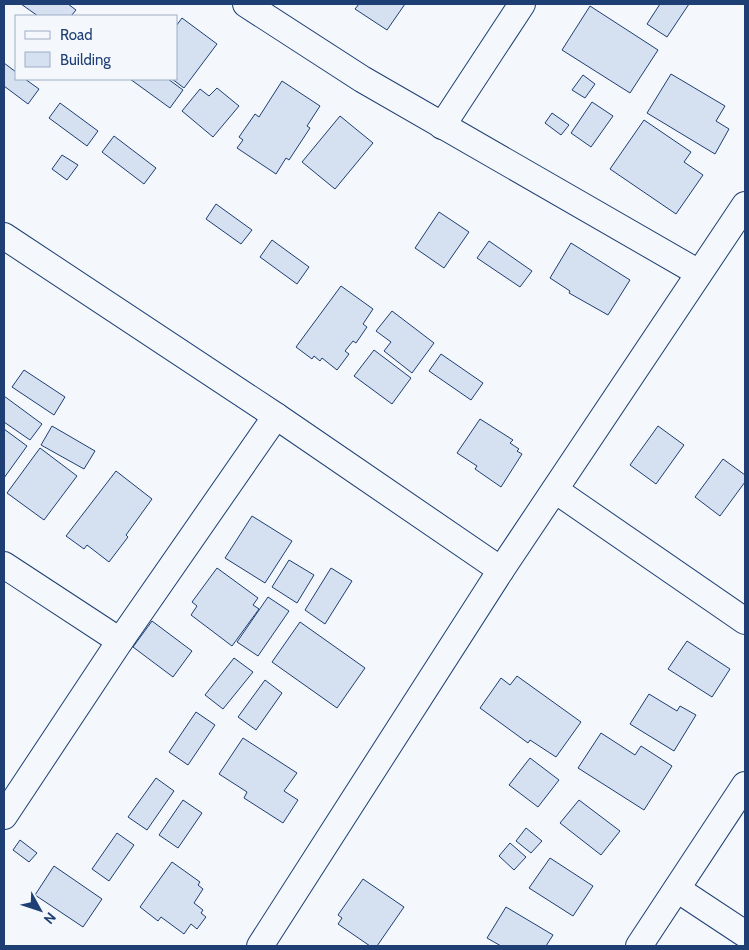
<svg xmlns="http://www.w3.org/2000/svg" width="749" height="950" viewBox="0 0 749 950" font-family="Cabin,sans-serif">
  <style>
    .building { fill: #d5e0f0; stroke: #1d3f73 }
    .lines { fill: none; stroke-linecap: round; stroke-linejoin: round }
    .minor-casing { stroke: #1d3f73; stroke-width: 28 }
    .minor { stroke: #f4f7fb; stroke-width: 26 }
  </style>
  <rect width="100%" height="100%" fill="#f4f7fb"/>
  <g class="building">
    <polygon points="21,4 68,4 76,10 71,16 38,16"/>
    <polygon points="359,4 405,4 387,30 355,9"/>
    <polygon points="660,4 689,4 667,37 647,24"/>
    <polygon points="590,6 658,50 630,93 562,50"/>
    <polygon points="182,18 217,44 184,88 172,79 176,79 176,26"/>
    <polygon points="4,63 16,72 16,79 25,79 39,89 28,104 4,86"/>
    <polygon points="671,74 725,106 716,121 729,129 715,154 647,113"/>
    <polygon points="583,75 595,84 585,98 572,90"/>
    <polygon points="130,79 168,79 183,90 170,108"/>
    <polygon points="282,81 320,106 307,126 310,128 289,160 286,158 276,174 237,148 243,140 239,137 255,114 259,117"/>
    <polygon points="217,88 239,106 213,137 182,111 200,89 209,96"/>
    <polygon points="592,102 613,116 591,147 571,133"/>
    <polygon points="60,103 98,131 87,146 49,118"/>
    <polygon points="552,113 569,125 561,135 545,123"/>
    <polygon points="340,116 373,143 335,189 302,162"/>
    <polygon points="644,120 691,152 684,162 703,175 676,214 610,169"/>
    <polygon points="114,136 156,168 144,184 102,152"/>
    <polygon points="62,155 78,165 67,180 52,169"/>
    <polygon points="216,204 252,230 241,244 206,219"/>
    <polygon points="439,212 469,232 444,268 415,248"/>
    <polygon points="272,240 309,267 297,284 260,257"/>
    <polygon points="489,241 532,271 520,287 477,258"/>
    <polygon points="571,243 630,280 608,315 569,293 570,291 550,278"/>
    <polygon points="341,286 373,309 363,324 367,327 356,343 353,341 345,351 349,354 337,370 322,358 320,361 314,356 312,359 296,347"/>
    <polygon points="392,311 434,343 412,373 384,351 391,342 376,331"/>
    <polygon points="374,350 411,378 392,404 354,376"/>
    <polygon points="441,354 483,383 471,400 429,371"/>
    <polygon points="24,370 65,397 54,415 12,387"/>
    <polygon points="4,396 42,424 30,440 4,422"/>
    <polygon points="480,419 513,440 510,443 519,449 517,451 522,454 501,487 475,469 477,466 457,453"/>
    <polygon points="52,426 95,451 84,469 41,445"/>
    <polygon points="658,426 684,445 656,484 630,465"/>
    <polygon points="4,429 27,446 4,478"/>
    <polygon points="40,448 77,476 44,520 7,493"/>
    <polygon points="723,459 745,475 745,482 720,516 695,497"/>
    <polygon points="116,471 152,499 126,535 128,537 109,562 87,545 84,549 66,536"/>
    <polygon points="252,516 292,541 265,583 225,558"/>
    <polygon points="289,560 314,575 297,603 272,587"/>
    <polygon points="217,568 258,598 253,605 259,609 232,646 191,615 197,606 192,602"/>
    <polygon points="331,568 352,581 325,624 305,610"/>
    <polygon points="268,597 289,611 258,656 237,642"/>
    <polygon points="152,621 192,651 173,677 133,647"/>
    <polygon points="300,622 365,668 337,708 272,662"/>
    <polygon points="687,641 730,669 712,697 668,669"/>
    <polygon points="234,658 253,672 223,709 205,695"/>
    <polygon points="517,676 581,722 556,757 530,740 528,743 480,708 501,678 510,685"/>
    <polygon points="265,680 282,693 256,730 238,717"/>
    <polygon points="649,694 677,711 680,706 696,715 674,751 630,724"/>
    <polygon points="196,712 215,725 188,765 169,752"/>
    <polygon points="601,733 635,755 641,746 672,766 644,810 578,768"/>
    <polygon points="243,738 297,773 284,791 298,800 283,823 244,798 247,792 219,774"/>
    <polygon points="530,758 559,780 538,807 509,785"/>
    <polygon points="156,778 174,791 147,830 128,817"/>
    <polygon points="183,800 202,813 178,848 159,835"/>
    <polygon points="579,800 620,831 601,855 560,823"/>
    <polygon points="526,828 542,841 531,853 516,841"/>
    <polygon points="117,833 134,845 109,881 92,869"/>
    <polygon points="20,840 37,853 29,862 13,850"/>
    <polygon points="510,843 526,857 514,870 499,856"/>
    <polygon points="550,858 593,886 573,916 529,888"/>
    <polygon points="172,862 200,882 198,885 203,889 194,903 203,910 201,913 206,917 197,929 191,924 184,934 161,917 158,921 140,907"/>
    <polygon points="54,866 102,899 83,927 35,895"/>
    <polygon points="363,879 404,907 377,946 370,946 338,924 342,918 338,915"/>
    <polygon points="506,907 553,935 546,946 501,946 487,938"/>
  </g>
  <g class="lines">
    <g class="minor-casing">
      <g id="minor">
        <polyline points="246,4 362,79 699,273"/>
        <polyline points="442,126 522,4"/>
        <polyline points="4,236 276,416 501,570"/>
        <polyline points="555,490 745,621"/>
        <polyline points="4,565 120,641"/>
        <polyline points="4,816 120,641 276,416"/>
        <polyline points="677,889 745,934"/>
        <polyline points="260,946 501,570 745,205"/>
        <polyline points="639,946 745,785"/>
      </g>
    </g>
    <use href="#minor" class="minor"/>
  </g>
  <rect width="749" height="950" fill="none" stroke="#1d3f73" stroke-width="10"/>
  <rect x="15" y="15" width="162" height="65" fill="#f4f7fb" stroke="#9eadc5"/>
  <rect x="25" y="31" width="25" height="8" fill="#f4f7fb" stroke="#9eadc5"/>
  <text x="60" y="40" font-size="15" fill="#1d3f73">Road</text>
  <rect x="25" y="52" width="25" height="15" fill="#d5e0f0" stroke="#9eadc5"/>
  <text x="60" y="65" font-size="15" fill="#1d3f73">Building</text>
  <g transform="translate(40 910) rotate(130)" stroke="#f4f7fb" stroke-width="4" paint-order="stroke">
  <path d="M0-4L9 19L0 12L-9 19Z" fill="#1d3f73"/>
  <text y="-8" font-size="14" font-weight="bold" text-anchor="middle" fill="#1d3f73">N</text>
  </g>
</svg>
